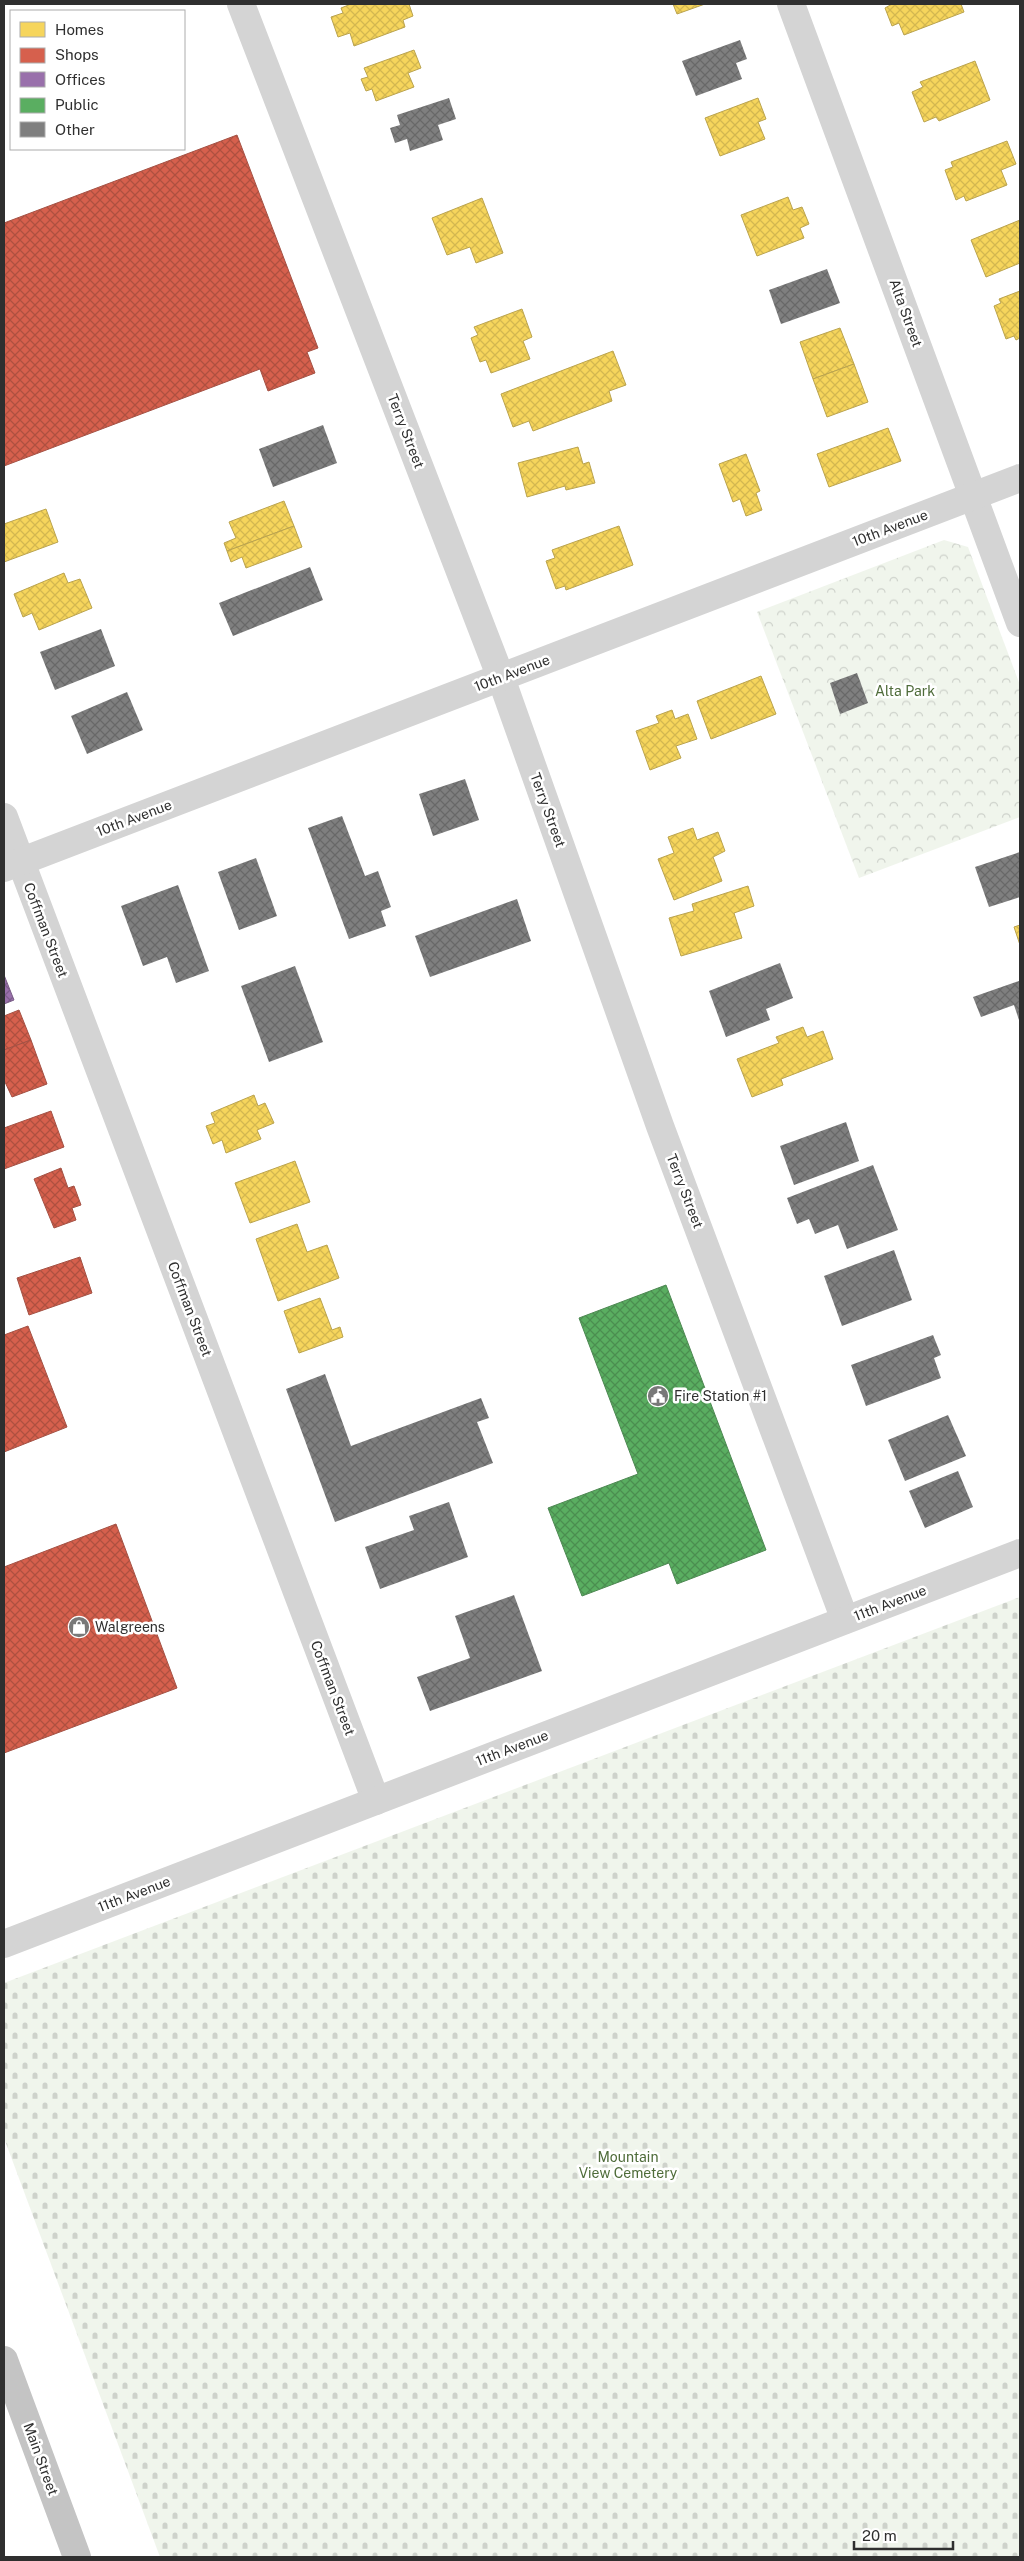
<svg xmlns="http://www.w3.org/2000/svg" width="1024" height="2561" viewBox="0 0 1024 2561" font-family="'Public Sans',sans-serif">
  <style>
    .forest { fill: url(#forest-crowns) }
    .cemetery { fill: url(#cemetery-stones) }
    .homes { fill: url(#homes-cross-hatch); stroke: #baa34e }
    .shops { fill: url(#shops-cross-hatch); stroke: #a45144 }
    .offices { fill: url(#offices-cross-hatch); stroke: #795c86 }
    .public { fill: url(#public-cross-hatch); stroke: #4d8852 }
    .building { fill: url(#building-cross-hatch) }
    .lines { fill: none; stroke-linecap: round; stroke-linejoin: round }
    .minor { stroke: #d4d4d4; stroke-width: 28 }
    .tertiary { stroke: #d4d4d4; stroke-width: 28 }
    .trunk { stroke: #c4c4c4; stroke-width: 28 }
    .labels { text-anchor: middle; stroke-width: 5; stroke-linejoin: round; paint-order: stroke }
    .street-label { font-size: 14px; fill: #2f2f2f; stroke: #fff }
    .park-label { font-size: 14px; fill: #4f6c3a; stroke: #fff }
    .poi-label { font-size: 14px; fill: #2f2f2f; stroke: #fff; text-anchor: start }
  </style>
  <defs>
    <pattern id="forest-crowns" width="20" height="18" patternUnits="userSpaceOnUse" patternTransform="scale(1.25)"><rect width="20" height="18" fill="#f0f5ec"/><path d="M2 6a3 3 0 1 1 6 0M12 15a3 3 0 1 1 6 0" fill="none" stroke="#ced2cb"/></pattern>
    <pattern id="cemetery-stones" width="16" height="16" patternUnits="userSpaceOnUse" patternTransform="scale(1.25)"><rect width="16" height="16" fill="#f0f5ec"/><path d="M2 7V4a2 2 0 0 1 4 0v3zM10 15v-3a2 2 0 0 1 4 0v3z" fill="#ced2cb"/></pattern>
    <pattern id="homes-cross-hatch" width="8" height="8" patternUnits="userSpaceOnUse" patternTransform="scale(1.25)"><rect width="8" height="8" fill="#f6d55c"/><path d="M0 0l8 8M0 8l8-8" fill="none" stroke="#d3b750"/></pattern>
    <pattern id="shops-cross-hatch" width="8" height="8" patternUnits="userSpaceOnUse" patternTransform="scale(1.25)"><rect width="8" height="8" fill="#d6604d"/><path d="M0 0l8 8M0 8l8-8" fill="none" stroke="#ae5040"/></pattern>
    <pattern id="offices-cross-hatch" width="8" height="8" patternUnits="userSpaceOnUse" patternTransform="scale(1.25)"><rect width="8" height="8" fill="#9970ab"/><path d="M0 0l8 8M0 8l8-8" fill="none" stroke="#7d5c8c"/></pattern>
    <pattern id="public-cross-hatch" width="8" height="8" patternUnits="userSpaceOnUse" patternTransform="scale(1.25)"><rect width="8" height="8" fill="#5aae61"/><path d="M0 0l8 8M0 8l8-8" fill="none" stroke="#4b8e50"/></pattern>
    <pattern id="building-cross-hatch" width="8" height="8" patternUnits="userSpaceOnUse" patternTransform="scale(1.25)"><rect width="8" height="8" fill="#7f7f7f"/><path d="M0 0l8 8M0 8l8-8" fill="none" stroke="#686868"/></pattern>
  </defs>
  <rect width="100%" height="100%" fill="#fff"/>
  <polygon class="forest" points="944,540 968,547 1020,685 1020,817 859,878 757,612"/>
  <polygon class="cemetery" points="1020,1597 1020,2557 160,2557 4,2138 4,1983"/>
  <g class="homes">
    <polygon points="351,4 409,4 413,16 403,20 405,27 354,46 350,33 338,37 331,17 343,13 341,8"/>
    <polygon points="673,4 705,4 677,14"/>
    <polygon points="892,4 961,4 964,12 904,35 899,23 892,26 885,8"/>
    <polygon points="414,50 421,68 408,73 414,87 376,101 372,89 366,91 361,79 368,77 364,68"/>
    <polygon points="975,61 990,100 939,121 936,117 924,122 912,92 923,87 920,82"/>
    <polygon points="758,98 766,119 758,122 765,139 720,156 705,118"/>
    <polygon points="1007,141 1016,164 1001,170 1007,185 966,201 964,196 956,200 945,170 953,167 951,162"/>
    <polygon points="788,197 793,210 802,207 809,224 800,228 804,238 757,256 741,215"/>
    <polygon points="482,198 503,253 476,263 470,247 447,255 432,218"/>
    <polygon points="1020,220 1020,263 986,277 971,240"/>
    <polygon points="1020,291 1020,338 1016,340 1014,336 1006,339 994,306 1001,303 999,299"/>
    <polygon points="522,309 532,337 523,341 530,359 491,373 486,360 480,362 471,338 478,335 474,327"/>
    <polygon points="840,328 854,364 813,379 800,342"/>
    <polygon points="613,351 626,385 609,391 612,401 533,431 529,421 513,427 501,394"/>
    <polygon points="854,364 868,402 827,417 813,379"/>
    <polygon points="888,428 901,461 829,487 817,454"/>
    <polygon points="578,447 583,464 589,462 595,483 566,490 565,486 527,497 518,463"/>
    <polygon points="746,454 760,491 756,493 762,510 746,516 740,499 733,502 719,464"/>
    <polygon points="284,501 294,526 227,551 224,543 236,538 229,522"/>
    <polygon points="46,509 58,542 4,562 4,524"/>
    <polygon points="294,526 302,547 246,568 242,557 231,562 227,551"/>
    <polygon points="619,526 633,565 566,590 565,586 556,589 546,561 555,558 552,550"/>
    <polygon points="64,573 68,583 80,579 92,608 39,630 32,613 23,617 14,594"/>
    <polygon points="761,676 776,714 711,739 697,701"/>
    <polygon points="672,710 675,719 688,714 697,739 676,746 681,758 650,770 636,731 659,723 656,716"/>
    <polygon points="693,828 697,840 718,832 725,851 713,857 722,881 674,900 658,859 674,853 668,837"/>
    <polygon points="748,886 754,906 734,913 742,938 681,956 669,918 694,911 692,904"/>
    <polygon points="1020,925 1020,945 1014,927"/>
    <polygon points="803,1027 807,1037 823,1031 833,1059 781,1079 783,1085 752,1097 737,1059 779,1043 776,1037"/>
    <polygon points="254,1095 258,1106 265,1103 274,1123 257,1130 261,1139 226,1153 222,1140 213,1144 206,1126 215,1123 211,1113"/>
    <polygon points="295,1161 310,1202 250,1223 235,1183"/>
    <polygon points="297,1224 307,1252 327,1245 339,1278 278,1301 256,1239"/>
    <polygon points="320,1298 332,1330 340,1327 343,1337 299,1353 284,1311"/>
  </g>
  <g class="shops">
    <polygon points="237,135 318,348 307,352 315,373 268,391 260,369 4,466 4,223"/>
    <polygon points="19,1010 31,1040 4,1050 4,1016"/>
    <polygon points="31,1040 47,1084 12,1097 4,1080 4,1050"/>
    <polygon points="51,1111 64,1147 4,1169 4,1128"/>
    <polygon points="61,1168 68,1188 74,1186 81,1205 72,1208 76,1220 54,1228 34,1179"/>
    <polygon points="80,1257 92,1293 29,1315 17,1278"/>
    <polygon points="28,1326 67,1427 4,1452 4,1335"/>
    <polygon points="116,1524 177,1688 4,1753 4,1567"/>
  </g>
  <polygon class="offices" points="4,975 14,1000 4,1004"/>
  <polygon class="public" points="666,1285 766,1550 677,1584 669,1563 582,1596 548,1508 638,1474 579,1318"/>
  <g class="building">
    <polygon points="740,40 747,59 736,63 742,79 696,96 682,61"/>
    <polygon points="449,98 456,119 438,125 443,140 410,151 407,139 395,143 390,128 400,125 397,115"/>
    <polygon points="827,269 840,303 781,324 769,290"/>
    <polygon points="323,425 337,463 273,487 259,449"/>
    <polygon points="310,567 323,600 233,636 219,603"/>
    <polygon points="101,629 115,666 55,690 40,652"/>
    <polygon points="857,673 868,703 840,714 830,683"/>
    <polygon points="127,692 143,730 87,754 71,716"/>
    <polygon points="465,779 479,820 433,836 419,794"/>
    <polygon points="342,816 365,876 378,871 391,907 381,911 386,926 349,939 308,828"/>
    <polygon points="1020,852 1020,897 989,907 975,867"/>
    <polygon points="256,858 277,916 239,930 218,872"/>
    <polygon points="178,885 209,971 176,983 167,957 143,966 121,906"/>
    <polygon points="517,899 531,941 430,977 415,936"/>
    <polygon points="780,963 793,998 766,1009 770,1020 726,1037 709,991"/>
    <polygon points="295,966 323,1042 269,1062 241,986"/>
    <polygon points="1019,981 1020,1023 1014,1005 981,1017 973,997"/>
    <polygon points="846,1122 859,1161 794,1185 780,1146"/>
    <polygon points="873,1165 898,1230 847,1249 838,1225 815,1234 809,1219 797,1224 787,1198"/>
    <polygon points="894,1250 912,1300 842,1326 824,1276"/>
    <polygon points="933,1335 941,1355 934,1358 941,1378 866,1406 851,1365"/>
    <polygon points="325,1374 351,1446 481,1398 489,1418 477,1422 493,1463 335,1522 286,1389"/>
    <polygon points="948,1415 966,1456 905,1481 888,1440"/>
    <polygon points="958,1471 973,1507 925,1528 909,1491"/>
    <polygon points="449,1502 468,1557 380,1589 365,1547 414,1530 409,1516"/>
    <polygon points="514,1595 542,1671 430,1711 417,1677 470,1658 455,1616"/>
  </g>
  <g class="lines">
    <g class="minor">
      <polyline points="241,4 501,678 660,1126 845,1620"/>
      <polyline points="791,4 1020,623"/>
      <polyline points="4,817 376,1801"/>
      <polyline points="4,868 1020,478"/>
    </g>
    <polyline class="tertiary" points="4,1944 1020,1553"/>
    <polyline class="trunk" points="4,2360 77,2557"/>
  </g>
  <defs>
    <g id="civic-disc" transform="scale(1.125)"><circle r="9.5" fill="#787878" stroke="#fff"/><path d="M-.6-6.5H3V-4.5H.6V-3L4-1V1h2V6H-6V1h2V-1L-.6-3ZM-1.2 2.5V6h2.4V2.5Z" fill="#fff"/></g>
    <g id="shop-disc" transform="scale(1.125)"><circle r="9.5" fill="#787878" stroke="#fff"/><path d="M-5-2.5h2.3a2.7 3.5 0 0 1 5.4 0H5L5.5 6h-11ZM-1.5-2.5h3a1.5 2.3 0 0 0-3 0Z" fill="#fff"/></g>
  </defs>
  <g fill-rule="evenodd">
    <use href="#civic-disc" x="658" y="1396"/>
    <use href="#shop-disc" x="79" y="1627"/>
  </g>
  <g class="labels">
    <g class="street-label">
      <text transform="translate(906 313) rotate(70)" y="5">Alta Street</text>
      <text transform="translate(406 431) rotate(69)" y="5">Terry Street</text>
      <text transform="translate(890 528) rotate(-21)" y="5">10th Avenue</text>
      <text transform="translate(512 673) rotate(-21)" y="5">10th Avenue</text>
      <text transform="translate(548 810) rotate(70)" y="5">Terry Street</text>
      <text transform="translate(134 818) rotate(-21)" y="5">10th Avenue</text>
      <text transform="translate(46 930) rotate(69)" y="5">Coffman Street</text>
      <text transform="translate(685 1191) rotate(69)" y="5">Terry Street</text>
      <text transform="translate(190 1309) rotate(69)" y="5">Coffman Street</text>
      <text transform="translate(890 1603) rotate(-21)" y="5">11th Avenue</text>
      <text transform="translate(333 1688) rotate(69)" y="5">Coffman Street</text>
      <text transform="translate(512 1748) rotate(-21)" y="5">11th Avenue</text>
      <text transform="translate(134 1894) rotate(-21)" y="5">11th Avenue</text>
      <text transform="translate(41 2459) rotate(70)" y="5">Main Street</text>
    </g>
    <g class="park-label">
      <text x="905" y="696">Alta Park</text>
      <text x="628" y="2162">Mountain<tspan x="628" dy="16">View Cemetery</tspan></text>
    </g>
    <g class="poi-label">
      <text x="674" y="1401">Fire Station #1</text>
      <text x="95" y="1632">Walgreens</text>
    </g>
  </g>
  <rect width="1024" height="2561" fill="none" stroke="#2f2f2f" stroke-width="10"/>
  <rect x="10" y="10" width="175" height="140" fill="#ffffff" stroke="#acacac"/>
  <rect x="20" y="22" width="25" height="15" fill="#f6d55c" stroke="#acacac"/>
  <text x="55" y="35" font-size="15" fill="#2f2f2f">Homes</text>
  <rect x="20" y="48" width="25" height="15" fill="#d6604d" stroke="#acacac"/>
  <text x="55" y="60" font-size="15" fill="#2f2f2f">Shops</text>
  <rect x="20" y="72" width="25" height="15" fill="#9970ab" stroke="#acacac"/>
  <text x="55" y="85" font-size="15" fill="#2f2f2f">Offices</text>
  <rect x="20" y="98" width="25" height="15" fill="#5aae61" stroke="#acacac"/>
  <text x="55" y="110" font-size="15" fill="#2f2f2f">Public</text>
  <rect x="20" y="122" width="25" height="15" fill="#7f7f7f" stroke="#acacac"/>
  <text x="55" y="135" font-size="15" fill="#2f2f2f">Other</text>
  <path d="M854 2541v8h99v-8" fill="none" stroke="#2f2f2f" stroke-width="2.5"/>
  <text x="862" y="2541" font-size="15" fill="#2f2f2f" stroke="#ffffff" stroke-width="4" paint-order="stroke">20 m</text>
</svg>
